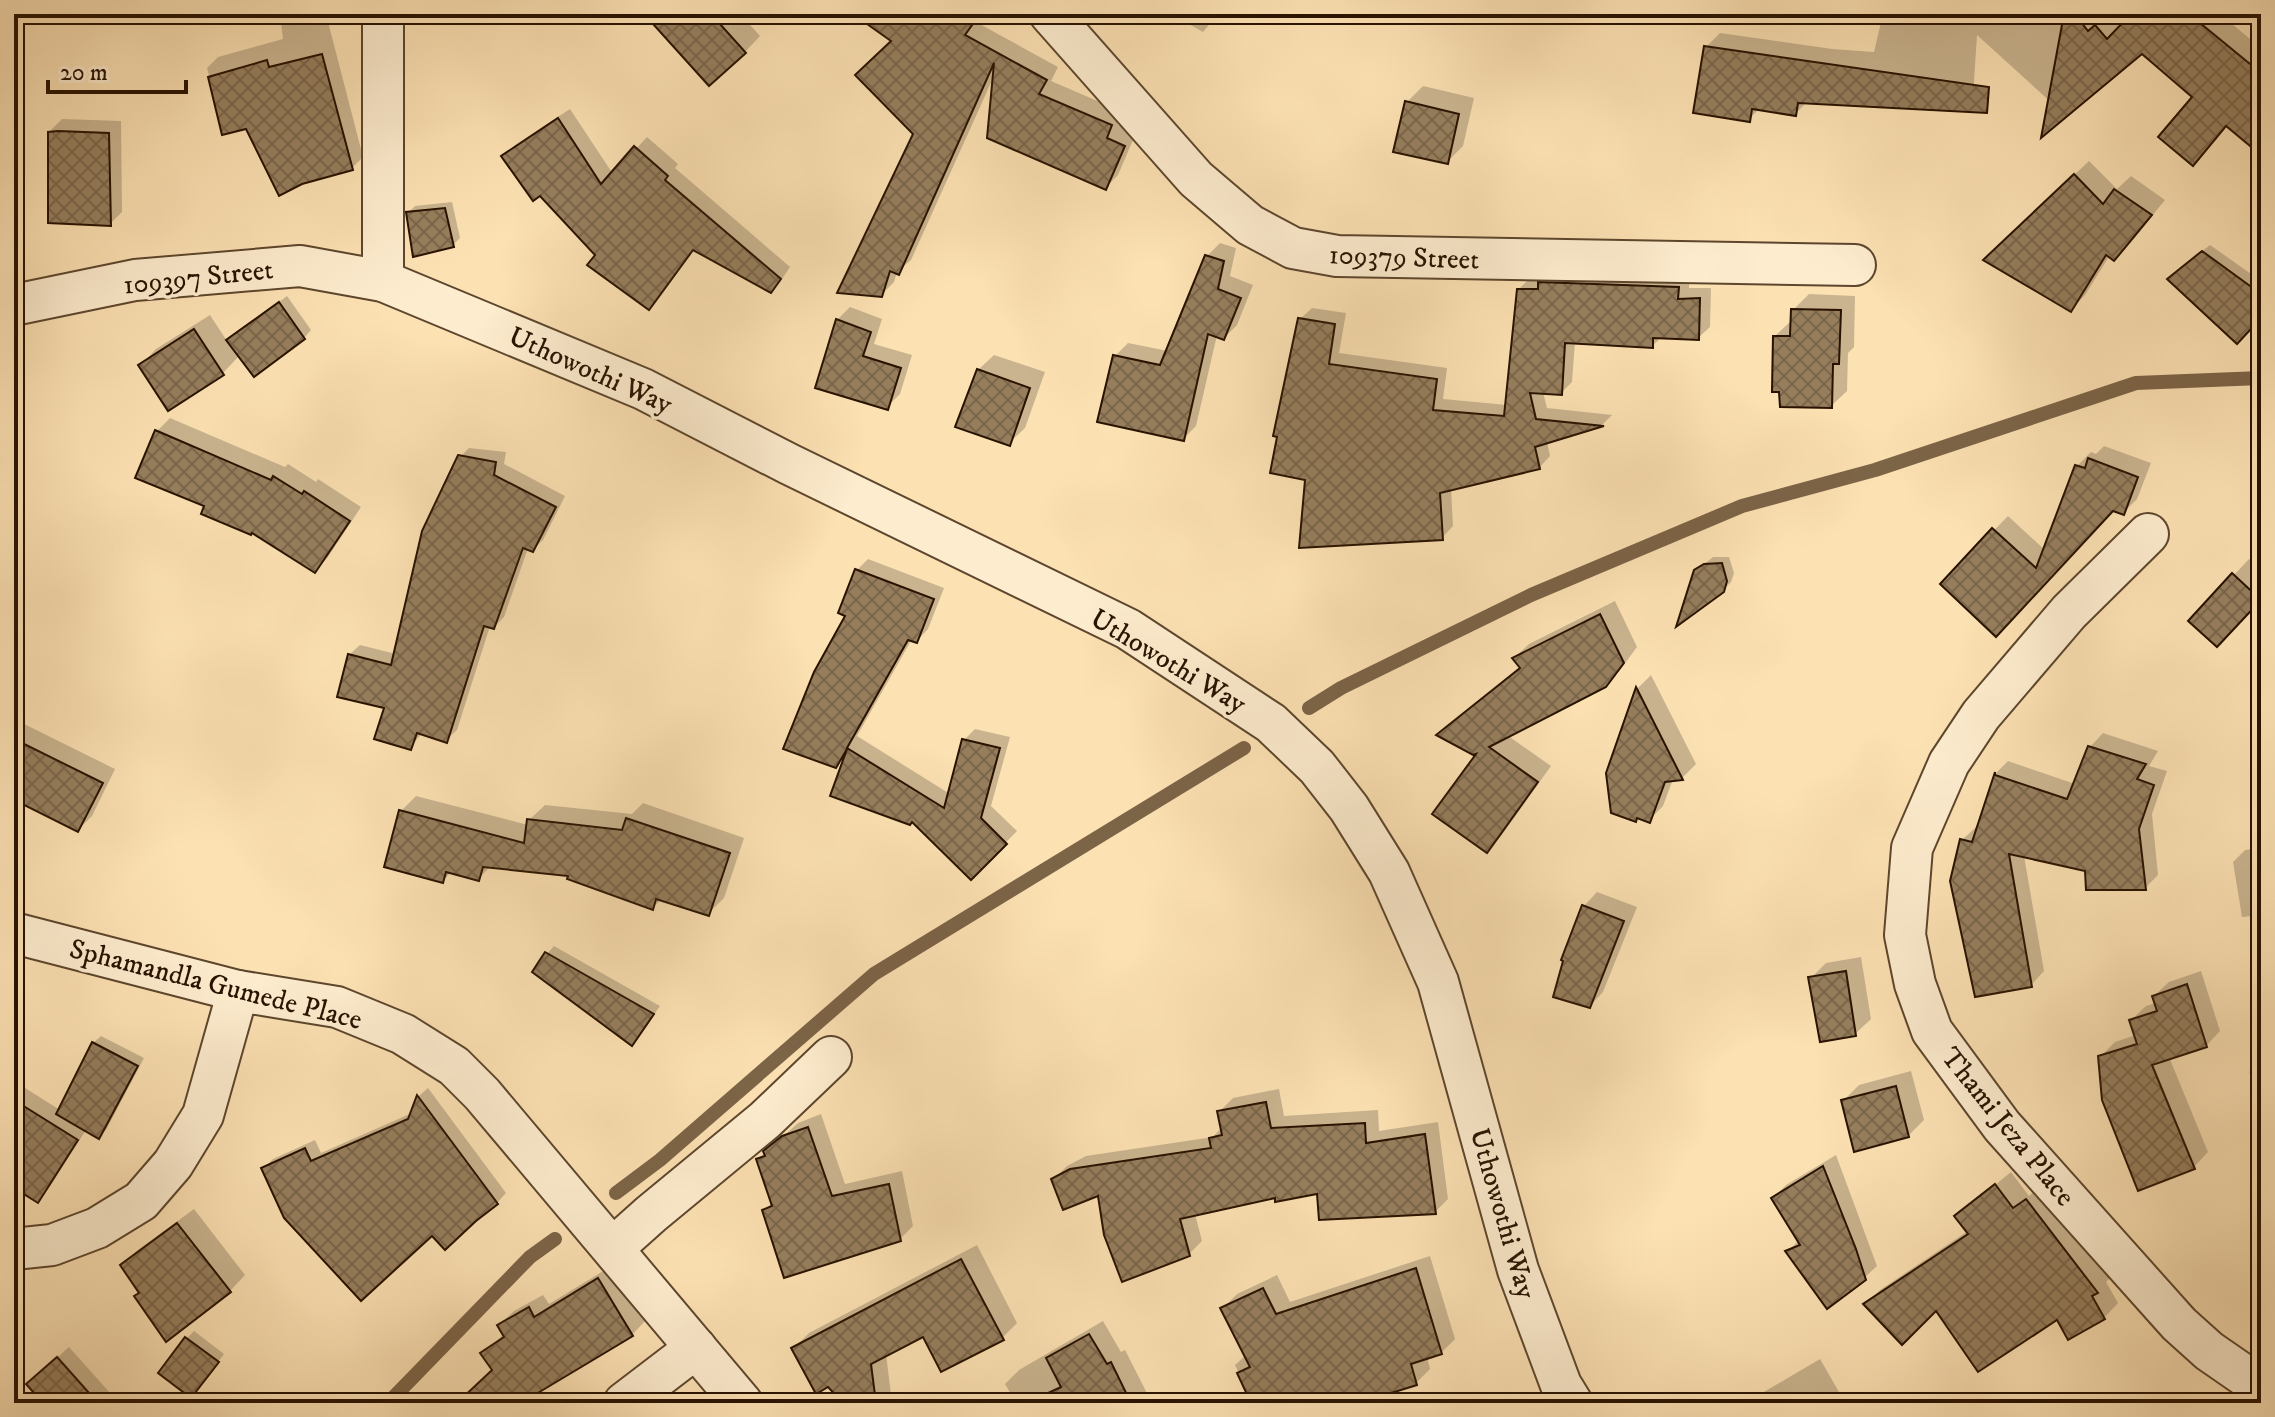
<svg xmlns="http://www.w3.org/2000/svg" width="2275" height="1417" viewBox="0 0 2275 1417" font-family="'IM FELL DW Pica',serif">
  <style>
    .shadow { fill: #0003 }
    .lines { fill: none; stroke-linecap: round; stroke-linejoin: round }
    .stream { stroke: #7c6447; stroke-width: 14 }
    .building { fill: url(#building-cross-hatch); stroke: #281200; stroke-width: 2 }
    .minor-casing { stroke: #5d462d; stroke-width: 44 }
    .minor { stroke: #fdecce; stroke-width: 40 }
    .labels { text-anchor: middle; stroke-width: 7; stroke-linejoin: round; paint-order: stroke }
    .street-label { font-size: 28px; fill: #281200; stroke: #fdecce }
  </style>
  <defs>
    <pattern id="building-cross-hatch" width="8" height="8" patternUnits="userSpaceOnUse" patternTransform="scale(2)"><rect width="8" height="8" fill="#967e5d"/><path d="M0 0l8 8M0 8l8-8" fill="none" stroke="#7a664a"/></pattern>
  </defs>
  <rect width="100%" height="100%" fill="#fce1b3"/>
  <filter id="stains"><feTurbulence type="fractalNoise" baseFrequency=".0025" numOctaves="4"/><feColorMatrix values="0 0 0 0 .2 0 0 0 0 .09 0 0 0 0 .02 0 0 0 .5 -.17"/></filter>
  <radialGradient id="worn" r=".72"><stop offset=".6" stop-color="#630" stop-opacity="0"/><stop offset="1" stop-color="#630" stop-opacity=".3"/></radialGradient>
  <g class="shadow">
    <polygon points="280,14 326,14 363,157 352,168 302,182 247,127 224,133 207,68 218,57 283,39"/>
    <polygon points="647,14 740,14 760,36 745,52"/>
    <polygon points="856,14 981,14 976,22 1058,67 1051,81 1123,112 1118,125 1136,133 1118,175 1105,188 994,76 911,260 897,272 894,282 881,295 915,133 894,41"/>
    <polygon points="1171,14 1218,14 1203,32"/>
    <polygon points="1883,14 2099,14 2103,19 2111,14 2122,26 2134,14 2220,14 2261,48 2261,152 2142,51 2065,115 1977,35 1973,96 1807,102 1795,114 1760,108 1749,119 1706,47 1720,33 1832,49 1874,52"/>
    <polygon points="1423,86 1474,98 1463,146 1447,162 1407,102"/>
    <polygon points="570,109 613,174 647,137 678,164 675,168 790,267 782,279 771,291 695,248 648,308 504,156 515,145"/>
    <polygon points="62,119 121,121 122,212 110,224 50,221 50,131"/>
    <polygon points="2089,161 2117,189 2131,176 2165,200 2129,244 2114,258 2110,255 2085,295 2071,310 2000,245"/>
    <polygon points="452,202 460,238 453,245 408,213 415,206"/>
    <polygon points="1220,243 1236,248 1230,276 1253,285 1237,325 1224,338 1217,335 1196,426 1183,439 1115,356 1128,343 1168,351 1207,256"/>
    <polygon points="2210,245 2261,281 2261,316 2177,271"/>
    <polygon points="1689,276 1689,288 1711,288 1710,327 1698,338 1662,337 1652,346 1575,342 1572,382 1561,393 1543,392 1547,408 1612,415 1603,424 1547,442 1550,456 1539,468 1451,488 1453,526 1442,538 1307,478 1300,319 1312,308 1346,313 1339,353 1447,368 1443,399 1507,405 1518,290 1530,278"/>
    <polygon points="1809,294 1855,296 1854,347 1848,353 1847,391 1831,406 1775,336 1791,321 1793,310"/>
    <polygon points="287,296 311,330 304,338 240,355 223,373 141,365 156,349 210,315 227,341"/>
    <polygon points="850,307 882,319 874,344 912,355 900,394 887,407 837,320"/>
    <polygon points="994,355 1045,372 1025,428 1009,443 978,370"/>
    <polygon points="170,418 285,467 288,464 316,482 318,479 361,507 328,557 314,571 157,431"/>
    <polygon points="2104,446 2151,463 2137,499 2123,513 2113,509 2009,620 1942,584 2008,516 2045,550 2077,466 2091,452 2096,454"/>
    <polygon points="469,448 506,452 504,464 565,496 543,540 532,550 528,548 504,617 494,627 490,626 457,730 446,740 422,733 410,748 387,707 349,655 360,645 396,654 459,458"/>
    <polygon points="1713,557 1729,557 1734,573 1731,582 1723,590 1696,571"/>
    <polygon points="868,559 944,588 928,629 917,641 912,639 857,736 950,794 964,740 975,729 1010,737 991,806 1017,831 971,878 847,754 835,766 848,614 857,570"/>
    <polygon points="2249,559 2261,570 2261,598 2232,628 2191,621"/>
    <polygon points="1615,601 1637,647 1620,670 1605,686 1507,735 1551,766 1501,836 1487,850 1482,748 1439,735 1521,666 1514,658 1529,644"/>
    <polygon points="14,624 22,627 14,649"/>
    <polygon points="1651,675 1696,764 1682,778 1673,779 1663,806 1649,820 1608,773 1638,688"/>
    <polygon points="14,719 115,769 92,816 78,830 14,798"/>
    <polygon points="2261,731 2261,915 2242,917 2233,862 2245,850 2253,849 2255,737"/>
    <polygon points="2103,733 2158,751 2149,766 2167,771 2152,814 2158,875 2145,888 2087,870 2024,856 2044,971 2031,985 1962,840 1976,827 1979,827 1996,773 2008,761 2075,784 2090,747"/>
    <polygon points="416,796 528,825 529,820 545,805 632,814 643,803 744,838 724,898 708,914 662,899 652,908 572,875 491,866 479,878 452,871 443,881 401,811"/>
    <polygon points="1597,892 1637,907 1603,992 1590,1006 1584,906"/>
    <polygon points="554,946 660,1006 639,1036 547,954"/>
    <polygon points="1861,957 1871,1019 1855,1034 1811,978 1826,963"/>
    <polygon points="2201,971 2220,1031 2206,1046 2169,1057 2208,1152 2194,1167 2100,1057 2115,1042 2136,1035 2131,1020 2146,1006 2156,1003 2154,996 2169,982"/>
    <polygon points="14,972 24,978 14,997"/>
    <polygon points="101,1036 144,1058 106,1130 99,1137 86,1130 49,1188 37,1200 14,1185 14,1081 60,1110 93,1043"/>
    <polygon points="2261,1061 2261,1087 2249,1072"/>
    <polygon points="1911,1071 1924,1120 1908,1136 1843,1101 1859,1085"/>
    <polygon points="428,1088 506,1193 497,1203 433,1233 264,1168 273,1159 315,1140 321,1153 412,1113 419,1096"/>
    <polygon points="1279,1089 1284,1116 1378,1110 1379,1131 1438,1122 1448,1199 1435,1212 1319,1191 1277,1195 1195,1214 1202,1241 1189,1254 1100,1193 1053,1180 1067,1166 1086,1156 1213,1137 1222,1127 1219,1112 1233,1098"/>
    <polygon points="821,1114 845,1184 902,1171 913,1226 900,1239 764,1211 773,1202 758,1159 798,1123"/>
    <polygon points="1836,1155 1877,1266 1864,1278 1788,1251 1799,1240 1773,1198 1786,1185"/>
    <polygon points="2011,1172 2029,1196 2041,1186 2111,1277 2106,1282 2118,1303 2104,1318 1866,1304 1880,1290 1968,1231 1957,1216"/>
    <polygon points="194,1209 245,1275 230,1291 141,1292 122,1265 138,1250"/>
    <polygon points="977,1245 1017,1323 1002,1338 924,1334 886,1354 892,1403 846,1403 794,1348 809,1333"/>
    <polygon points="1430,1256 1455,1339 1441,1353 1427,1357 1430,1369 1416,1383 1352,1403 1253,1403 1235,1365 1246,1355 1223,1308 1237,1294 1277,1275 1290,1302"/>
    <polygon points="613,1265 646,1320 632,1335 518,1403 459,1403 494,1370 483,1353 504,1334 499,1325 514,1311 543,1295 549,1304"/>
    <polygon points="1103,1321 1121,1352 1125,1350 1152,1403 1016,1403 1005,1384 1019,1370"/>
    <polygon points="194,1331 224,1354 198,1388 187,1338"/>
    <polygon points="69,1347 119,1403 42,1403 44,1401 40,1373"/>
    <polygon points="1820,1359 1843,1399 1839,1403 1745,1403"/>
    <polygon points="2147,1392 2156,1403 2135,1403"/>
  </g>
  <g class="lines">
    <g class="stream">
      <polyline points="1309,708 1341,688 1531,595 1742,506 1875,470 2136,383 2261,378"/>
      <polyline points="616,1193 660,1160 874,974 1244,748"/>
      <polyline points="388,1403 530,1257 555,1239"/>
    </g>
  </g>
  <g class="building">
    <polygon points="644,14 711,14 746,53 709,86"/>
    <polygon points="853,14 980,14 965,35 1047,80 1039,94 1112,125 1107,138 1125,146 1106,190 987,138 994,63 899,275 890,271 882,297 837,293 913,134 855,75 891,41"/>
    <polygon points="2064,14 2075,14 2088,31 2095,25 2107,39 2131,14 2189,14 2261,73 2261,155 2226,126 2193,166 2158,137 2192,97 2142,54 2041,138"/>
    <polygon points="1704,46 1989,87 1987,113 1798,103 1796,116 1752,109 1750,122 1693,113"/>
    <polygon points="322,54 353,170 302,184 279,196 246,129 222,135 208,77 267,60 269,67"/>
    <polygon points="1405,101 1459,114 1448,164 1393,152"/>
    <polygon points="558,118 601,184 634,146 668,176 665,180 781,279 771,293 693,250 649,310 587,265 595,255 540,196 533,201 501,156"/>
    <polygon points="58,131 109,133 111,226 48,223 48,132"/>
    <polygon points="2074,174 2103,204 2114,189 2152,215 2114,261 2106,255 2071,312 1983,260"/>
    <polygon points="445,208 454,247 413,257 406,212"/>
    <polygon points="2202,251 2261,294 2261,318 2237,344 2167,279"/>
    <polygon points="1205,255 1224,261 1218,289 1241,298 1224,340 1208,334 1184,441 1097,422 1113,355 1160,365"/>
    <polygon points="1538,282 1679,287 1678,299 1700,298 1699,340 1653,338 1653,348 1565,343 1562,395 1530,393 1536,419 1604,426 1535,447 1540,469 1440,493 1443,540 1299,548 1305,480 1270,473 1277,437 1273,436 1298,318 1335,324 1329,364 1437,379 1433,410 1504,416 1517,289 1538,289"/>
    <polygon points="279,302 305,339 254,377 226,340"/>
    <polygon points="1791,309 1841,310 1839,364 1833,364 1832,408 1780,407 1779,392 1772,392 1773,336 1790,336"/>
    <polygon points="836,319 871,332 863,356 901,368 888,410 815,388"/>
    <polygon points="194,329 224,375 168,411 138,365"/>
    <polygon points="977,369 1030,388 1010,446 955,427"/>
    <polygon points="155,430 271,480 273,476 302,494 304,491 350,521 315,573 252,533 251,535 201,514 204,506 135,478"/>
    <polygon points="458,455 496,462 494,475 556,507 533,552 523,548 494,629 484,626 447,743 417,733 411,750 374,739 384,708 337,697 348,654 391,665 422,531"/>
    <polygon points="2088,458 2138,477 2124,515 2113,511 1996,637 1940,584 1992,528 2036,568 2075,465 2085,468"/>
    <polygon points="1722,563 1727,581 1724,592 1676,627 1694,570 1704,564"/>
    <polygon points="855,569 934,599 917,643 908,640 847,748 944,808 962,739 1000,748 981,818 1007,844 971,880 912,822 910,825 830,796 847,749 836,768 783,749 814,672 845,616 838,613"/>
    <polygon points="2232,573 2261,600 2217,647 2188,621"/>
    <polygon points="1600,614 1624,663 1606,687 1489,747 1538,782 1487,853 1432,814 1476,754 1473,755 1436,735 1520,668 1512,658"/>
    <polygon points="1636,687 1683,780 1665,782 1650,823 1637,818 1636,822 1611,813 1606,773"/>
    <polygon points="14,739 103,783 78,832 14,800"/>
    <polygon points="2088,746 2146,764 2137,779 2154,785 2139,829 2146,890 2086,890 2085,871 2009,854 2032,987 1975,997 1950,881 1960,839 1972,842 1995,772 1995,775 2067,799"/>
    <polygon points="399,810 524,843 527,819 622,830 626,818 730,853 709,916 656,899 653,910 567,879 568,876 483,867 479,881 446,872 443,883 384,867"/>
    <polygon points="1582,905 1624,921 1590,1008 1553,997 1563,961 1561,960"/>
    <polygon points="545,952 654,1014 632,1046 532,972"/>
    <polygon points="1846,971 1856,1036 1820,1042 1808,977"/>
    <polygon points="2187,984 2207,1047 2152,1065 2195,1169 2138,1191 2102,1100 2098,1056 2137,1044 2129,1020 2157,1011 2152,996"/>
    <polygon points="92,1042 138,1066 99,1139 56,1114"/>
    <polygon points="1896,1086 1909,1137 1854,1152 1841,1100"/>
    <polygon points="417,1095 498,1204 476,1221 445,1250 432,1236 361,1301 284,1218 261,1168 305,1148 311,1161 408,1119"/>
    <polygon points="14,1100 78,1140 38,1203 14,1188"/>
    <polygon points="1266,1102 1271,1128 1365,1123 1366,1143 1425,1134 1436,1214 1319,1220 1317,1194 1275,1202 1275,1198 1180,1219 1190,1256 1122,1282 1104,1235 1098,1196 1063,1210 1051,1179 1070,1169 1211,1148 1209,1138 1222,1135 1217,1111"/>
    <polygon points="808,1127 832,1196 889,1184 901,1241 784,1278 762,1210 772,1206 756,1159 765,1156 763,1151 782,1136"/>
    <polygon points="1823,1166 1856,1249 1866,1280 1827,1309 1785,1251 1800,1245 1771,1198"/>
    <polygon points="1995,1184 2013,1208 2026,1199 2098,1293 2092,1296 2105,1319 2068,1340 2057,1320 1978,1372 1936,1311 1902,1345 1863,1304 1968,1234 1954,1216"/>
    <polygon points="177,1223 231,1292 166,1342 134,1296 139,1293 120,1265"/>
    <polygon points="961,1259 1004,1340 941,1372 923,1337 871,1364 876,1403 843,1403 828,1387 816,1394 791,1348"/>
    <polygon points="1416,1268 1442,1354 1411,1364 1417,1385 1359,1403 1251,1403 1237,1373 1250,1367 1220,1308 1263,1288 1276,1314"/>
    <polygon points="598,1278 633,1336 521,1403 457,1403 492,1370 480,1353 504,1337 497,1325 529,1307 534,1317"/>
    <polygon points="1089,1334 1107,1364 1111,1362 1131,1403 1027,1403 1061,1387 1046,1358"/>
    <polygon points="185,1337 219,1362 191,1398 158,1373"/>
    <polygon points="57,1357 98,1403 43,1403 26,1384"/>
  </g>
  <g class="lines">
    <g class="minor-casing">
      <g id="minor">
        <polyline points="1050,14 1196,179 1250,225 1293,248 1337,256 1855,265"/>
        <polyline points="383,281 383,14"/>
        <polyline points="14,305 135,280 300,266 383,281 643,389 789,464 1128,629 1271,723 1317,767 1349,808 1389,872 1438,982 1518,1270 1561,1385 1572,1403"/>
        <polyline points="2148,534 2069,612 1981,715 1949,763 1912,848 1905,935 1915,984 1932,1031 2002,1126 2179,1324 2209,1351 2261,1387"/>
        <polyline points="14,933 238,991 337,1007 403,1034 454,1066 482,1094 742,1403"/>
        <polyline points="613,1248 651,1214 765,1120 831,1057"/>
        <polyline points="14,1249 52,1245 97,1228 141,1201 173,1164 203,1115 238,991"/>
        <polyline points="624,1403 696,1348"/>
      </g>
    </g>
    <use href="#minor" class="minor"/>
  </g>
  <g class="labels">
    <g class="street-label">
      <text transform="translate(1404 256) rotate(2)" y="10">109379 Street</text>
      <text transform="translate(198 276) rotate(-6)" y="10">109397 Street</text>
      <text transform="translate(591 369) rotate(24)" y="10">Uthowothi Way</text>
      <text transform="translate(1169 660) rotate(31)" y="10">Uthowothi Way</text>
      <text transform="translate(216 983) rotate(14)" y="10">Sphamandla Gumede Place</text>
      <text transform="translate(2009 1126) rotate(51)" y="10">Thami Jeza Place</text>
      <text transform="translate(1504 1213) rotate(74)" y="10">Uthowothi Way</text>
    </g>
  </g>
  <rect width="2275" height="1417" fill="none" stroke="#fce1b3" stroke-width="48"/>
  <rect x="16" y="16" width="2243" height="1385" fill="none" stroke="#281200" stroke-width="4"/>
  <rect x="24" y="24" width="2227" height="1369" fill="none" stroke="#281200" stroke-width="2"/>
  <path d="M48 80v12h138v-12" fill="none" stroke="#281200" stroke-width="4"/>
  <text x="60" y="80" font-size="24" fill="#281200" stroke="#fdecce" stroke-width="6" paint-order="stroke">20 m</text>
  <rect width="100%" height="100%" filter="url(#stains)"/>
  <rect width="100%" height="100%" fill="url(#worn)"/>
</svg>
